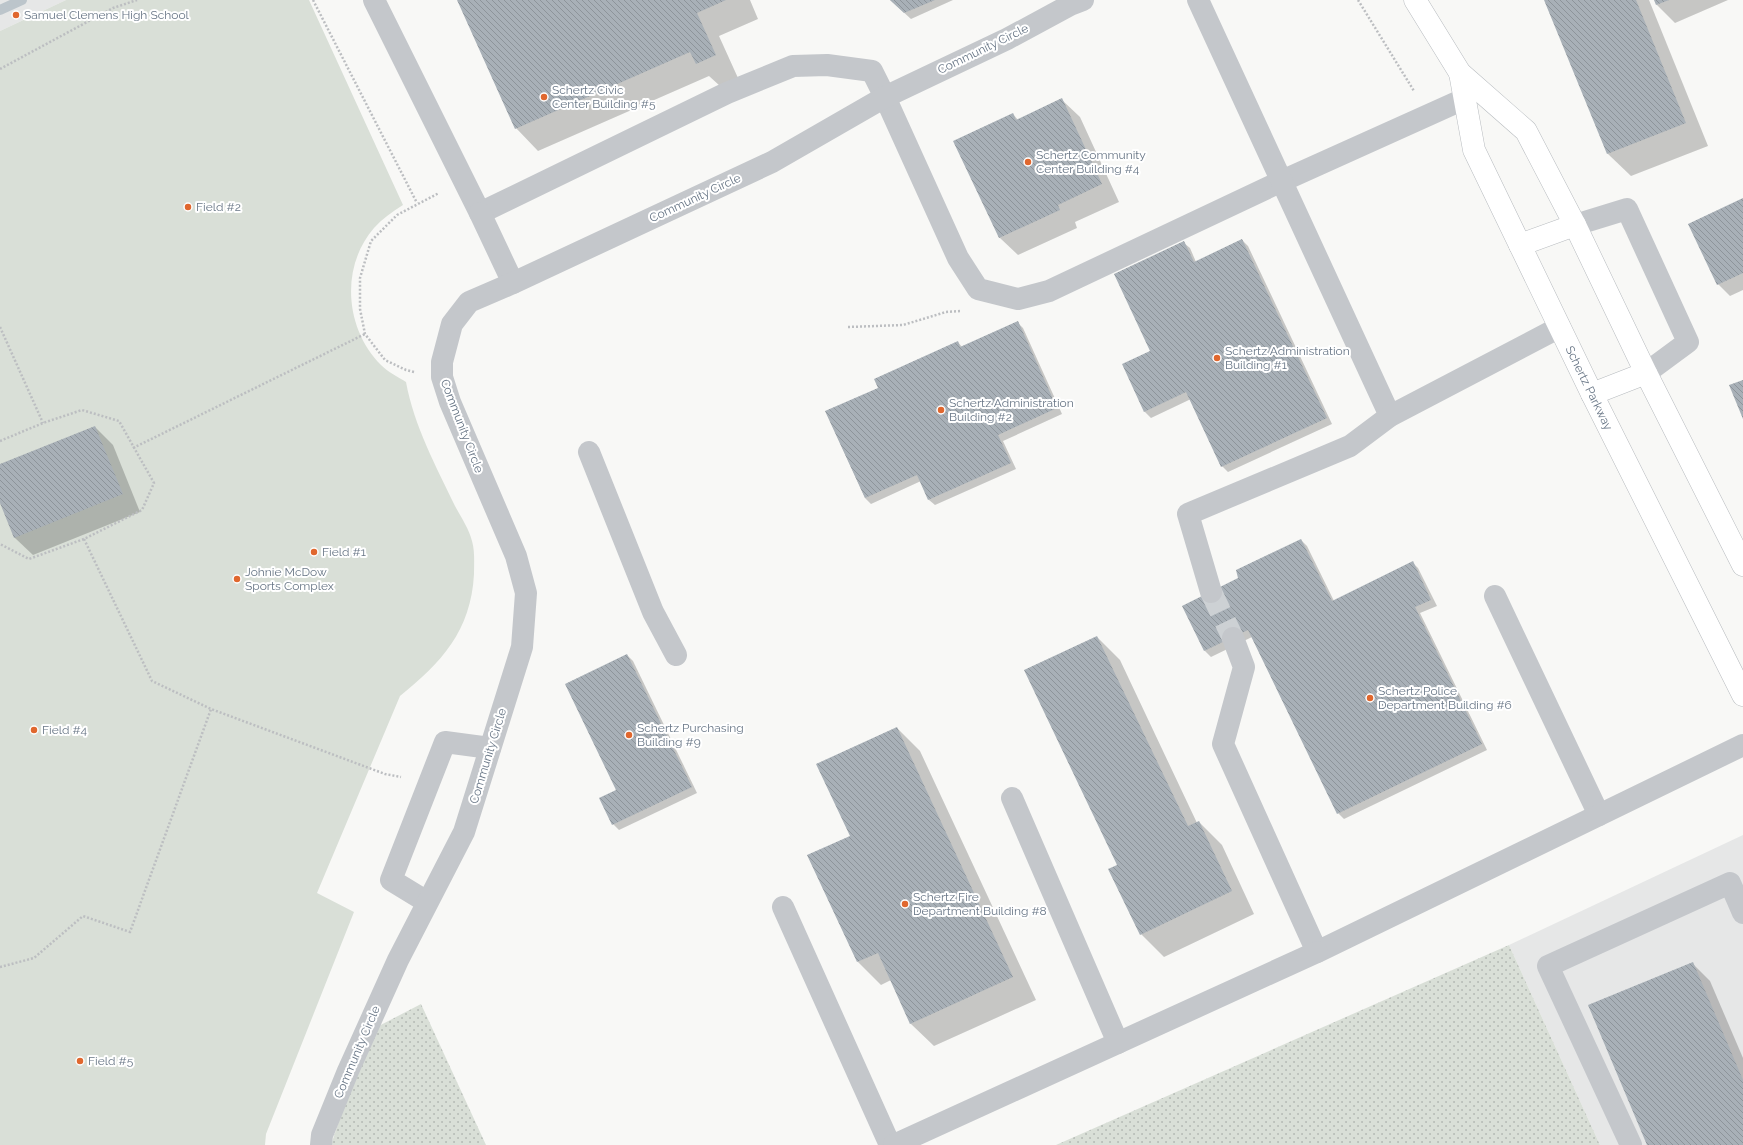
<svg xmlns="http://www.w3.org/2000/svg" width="1743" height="1145" viewBox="0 0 1743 1145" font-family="Raleway,sans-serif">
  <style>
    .built { fill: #e6e7e7 }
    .green { fill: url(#green-dots) }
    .pitch { fill: #d9dfd7 }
    .shadow { fill: #0003 }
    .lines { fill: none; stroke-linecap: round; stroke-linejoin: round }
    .stream { stroke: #bcc5cb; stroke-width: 10 }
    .building { fill: url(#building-back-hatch) }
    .minor-tunnel { stroke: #cdd1d4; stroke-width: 22; stroke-dasharray: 22 11; stroke-linecap: butt }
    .major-casing { stroke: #b7bbbf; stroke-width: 23 }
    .path { stroke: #bcbec1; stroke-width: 2.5; stroke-dasharray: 2 2; stroke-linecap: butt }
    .minor { stroke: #c4c7cb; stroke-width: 22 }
    .major { stroke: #fff; stroke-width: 22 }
    .poi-dot { fill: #e0672e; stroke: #fff; stroke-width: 1.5 }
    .labels { text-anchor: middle; stroke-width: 4; stroke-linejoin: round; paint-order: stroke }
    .poi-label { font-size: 12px; fill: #687686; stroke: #fff; text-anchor: start }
    .street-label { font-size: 12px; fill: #687686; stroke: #fff }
  </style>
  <defs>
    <pattern id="green-dots" width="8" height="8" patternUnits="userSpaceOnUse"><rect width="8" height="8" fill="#d9dfd7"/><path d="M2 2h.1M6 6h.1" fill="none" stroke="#b4b9b4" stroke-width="1.8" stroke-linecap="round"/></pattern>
    <pattern id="building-back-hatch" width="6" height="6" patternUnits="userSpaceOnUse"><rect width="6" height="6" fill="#a8b0b7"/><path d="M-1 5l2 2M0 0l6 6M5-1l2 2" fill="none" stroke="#8d949a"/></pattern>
  </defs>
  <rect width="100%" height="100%" fill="#f8f8f6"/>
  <g class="built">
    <polygon points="0,0 66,0 0,31"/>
    <polygon points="1743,835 1743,1145 1600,1145 1509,945"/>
  </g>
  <g class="green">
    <polygon points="1509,945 1600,1145 1056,1145"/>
    <polygon points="421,1004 486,1145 331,1145 345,1103 373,1029"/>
  </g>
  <path class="pitch" d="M66 0H309L403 205C392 212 382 219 374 228 340 267 345 329 381 365 388 372 398 377 406 382 414 426 436 466 455 506 461 517 469 529 472 541 475 551 474 564 474 574 471 631 441 663 400 696L317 893 354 912 266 1134 265 1145H0V31Z"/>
  <g class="shadow">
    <polygon points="458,0 750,0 758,19 719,36 738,78 720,86 709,76 538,151 516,128"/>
    <polygon points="890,0 953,0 911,19"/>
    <polygon points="1545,0 1649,0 1708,146 1631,176 1608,154"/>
    <polygon points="1655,0 1728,0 1675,23 1657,5"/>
    <polygon points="1062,100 1080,117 1119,202 1075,222 1077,228 1018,255 1000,238 955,141 1013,114 1018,120"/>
    <polygon points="1743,199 1743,290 1730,296 1718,284"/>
    <polygon points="1242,240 1248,246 1332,424 1228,472 1222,466 1191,399 1151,418 1145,412 1123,365 1151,351 1184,243 1190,248 1196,262"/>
    <polygon points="1017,322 1023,328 1062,414 1003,441 1016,469 935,505 929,500 921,481 871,504 865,498 826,412 879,388 958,342 962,347"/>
    <polygon points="95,427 113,445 140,512 33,555 15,538 0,501 0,466"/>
    <polygon points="1301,540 1307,546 1334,601 1413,563 1418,568 1437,606 1420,613 1487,750 1344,819 1338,813 1252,637 1211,657 1205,651 1183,606 1239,579"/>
    <polygon points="1097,637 1120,660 1197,823 1199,822 1222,845 1254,914 1164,957 1141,934 1118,865"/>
    <polygon points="627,655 633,661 697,793 619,830 613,824"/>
    <polygon points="897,728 920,751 1036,1000 934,1046 911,1024 891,980 881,985 858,962 808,856 851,836"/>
    <polygon points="1692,963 1710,981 1743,1058 1743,1145 1649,1145"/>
  </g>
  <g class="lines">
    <polyline class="stream" points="0,10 22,0"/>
  </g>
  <g class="building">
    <polygon points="457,0 726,0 697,13 716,55 696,64 690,52 515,129"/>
    <polygon points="890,0 935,0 904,13"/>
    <polygon points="1544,0 1636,0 1686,123 1607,154"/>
    <polygon points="1654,0 1669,0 1656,5"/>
    <polygon points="1062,98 1102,184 1058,205 1060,210 999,238 953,141 1013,113 1016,120"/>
    <polygon points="1743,198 1743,273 1717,285 1688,224"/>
    <polygon points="1242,239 1327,418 1221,467 1186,392 1144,412 1122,364 1150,351 1114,274 1184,241 1194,262"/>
    <polygon points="1018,321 1057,408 998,435 1011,463 928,500 917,475 865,498 825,411 878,388 874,379 958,341 960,347"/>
    <polygon points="1743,380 1743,419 1729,385"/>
    <polygon points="95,426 123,494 14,538 0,503 0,464"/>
    <polygon points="1301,539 1332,601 1413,561 1431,600 1415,607 1482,744 1337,814 1248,630 1204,651 1182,606 1238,578 1236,570"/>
    <polygon points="1097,636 1188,826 1199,821 1232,891 1140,935 1108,869 1117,865 1024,670"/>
    <polygon points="627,654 692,787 612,825 599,798 616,790 565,684"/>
    <polygon points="897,727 1013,977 910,1024 878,953 857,962 807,855 850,836 816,764"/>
    <polygon points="1693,962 1743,1080 1743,1145 1647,1145 1588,1005"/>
  </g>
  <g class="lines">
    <polyline class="minor-tunnel" points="1211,592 1233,638"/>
    <g class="major-casing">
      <g id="major">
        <polyline points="1415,0 1460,73 1526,131 1575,225 1646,373 1743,565"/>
        <polyline points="1460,73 1474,150 1592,394 1743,695"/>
        <polyline points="1520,245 1575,225"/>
        <polyline points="1592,394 1646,373"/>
      </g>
    </g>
    <g class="path">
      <polyline points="313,0 417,203"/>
      <polyline points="1358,0 1414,91"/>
      <polyline points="0,69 113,8 137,0"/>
      <polyline points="0,327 43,423"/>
      <polyline points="848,327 903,325 946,312 960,311"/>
      <polyline points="414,372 406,370 385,360 365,334 360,309 360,278 371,241 397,215 439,193"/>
      <polyline points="0,441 43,423 82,410 119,421 154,483 142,510 84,539 29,559 0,544"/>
      <polyline points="133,448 365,334"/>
      <polyline points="84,539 152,681 211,709 385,774 401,777"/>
      <polyline points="0,967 34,958 83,916 130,932 211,709"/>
    </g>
    <g class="minor">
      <polyline points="374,0 480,213 727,93 793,66 827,65 872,71 885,97 958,258 978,289 1018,299 1049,291 1282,181 1464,99"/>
      <polyline points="1198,0 1390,416"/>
      <polyline points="480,213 513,283"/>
      <polyline points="1575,225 1627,209 1688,342 1646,373"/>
      <polyline points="589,452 653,612 676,655"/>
      <polyline points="1211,592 1188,514 1350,446 1390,416 1560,327"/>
      <polyline points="1495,596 1599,815"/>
      <polyline points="1233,638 1244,667 1223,744 1317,952 1743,745"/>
      <polyline points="1012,798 1118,1043"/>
      <polyline points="427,902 391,880 445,742 490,748"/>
      <polyline points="783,907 890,1145"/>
      <polyline points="321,1145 322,1135 348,1071 398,960 464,832 522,647 526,593 516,556 450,402 442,377 442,362 452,324 469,302 513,283 772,162 885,97 1007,39 1070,5 1083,0"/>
      <polyline points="894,1145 1317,952"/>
      <polyline points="1631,1145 1548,966 1730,883 1743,913"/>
    </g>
    <use href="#major" class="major"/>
  </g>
  <g class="poi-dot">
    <circle cx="16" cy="15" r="4"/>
    <circle cx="544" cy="97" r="4"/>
    <circle cx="1028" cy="162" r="4"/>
    <circle cx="188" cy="207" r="4"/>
    <circle cx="1217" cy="358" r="4"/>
    <circle cx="941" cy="410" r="4"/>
    <circle cx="314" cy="552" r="4"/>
    <circle cx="237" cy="579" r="4"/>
    <circle cx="1370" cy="698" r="4"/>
    <circle cx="34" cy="730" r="4"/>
    <circle cx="629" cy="735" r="4"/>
    <circle cx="905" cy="904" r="4"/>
    <circle cx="80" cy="1061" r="4"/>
  </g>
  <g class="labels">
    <g class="poi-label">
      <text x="24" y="19">Samuel Clemens High School</text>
      <text x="552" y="94">Schertz Civic<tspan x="552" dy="14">Center Building #5</tspan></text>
      <text x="1036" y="159">Schertz Community<tspan x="1036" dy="14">Center Building #4</tspan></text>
      <text x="196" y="211">Field #2</text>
      <text x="1225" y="355">Schertz Administration<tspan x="1225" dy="14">Building #1</tspan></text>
      <text x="949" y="407">Schertz Administration<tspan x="949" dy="14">Building #2</tspan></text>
      <text x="322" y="556">Field #1</text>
      <text x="245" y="576">Johnie McDow<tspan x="245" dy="14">Sports Complex</tspan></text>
      <text x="1378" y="695">Schertz Police<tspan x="1378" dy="14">Department Building #6</tspan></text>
      <text x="637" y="732">Schertz Purchasing<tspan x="637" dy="14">Building #9</tspan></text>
      <text x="42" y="734">Field #4</text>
      <text x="913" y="901">Schertz Fire<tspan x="913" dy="14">Department Building #8</tspan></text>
      <text x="88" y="1065">Field #5</text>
    </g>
    <g class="street-label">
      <text transform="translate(983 49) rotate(-26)" y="4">Community Circle</text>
      <text transform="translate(695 198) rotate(-25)" y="4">Community Circle</text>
      <text transform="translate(1589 388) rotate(64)" y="4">Schertz Parkway</text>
      <text transform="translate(462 426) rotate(69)" y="4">Community Circle</text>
      <text transform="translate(488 756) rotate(-73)" y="4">Community Circle</text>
      <text transform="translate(357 1052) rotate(-67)" y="4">Community Circle</text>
    </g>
  </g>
</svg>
